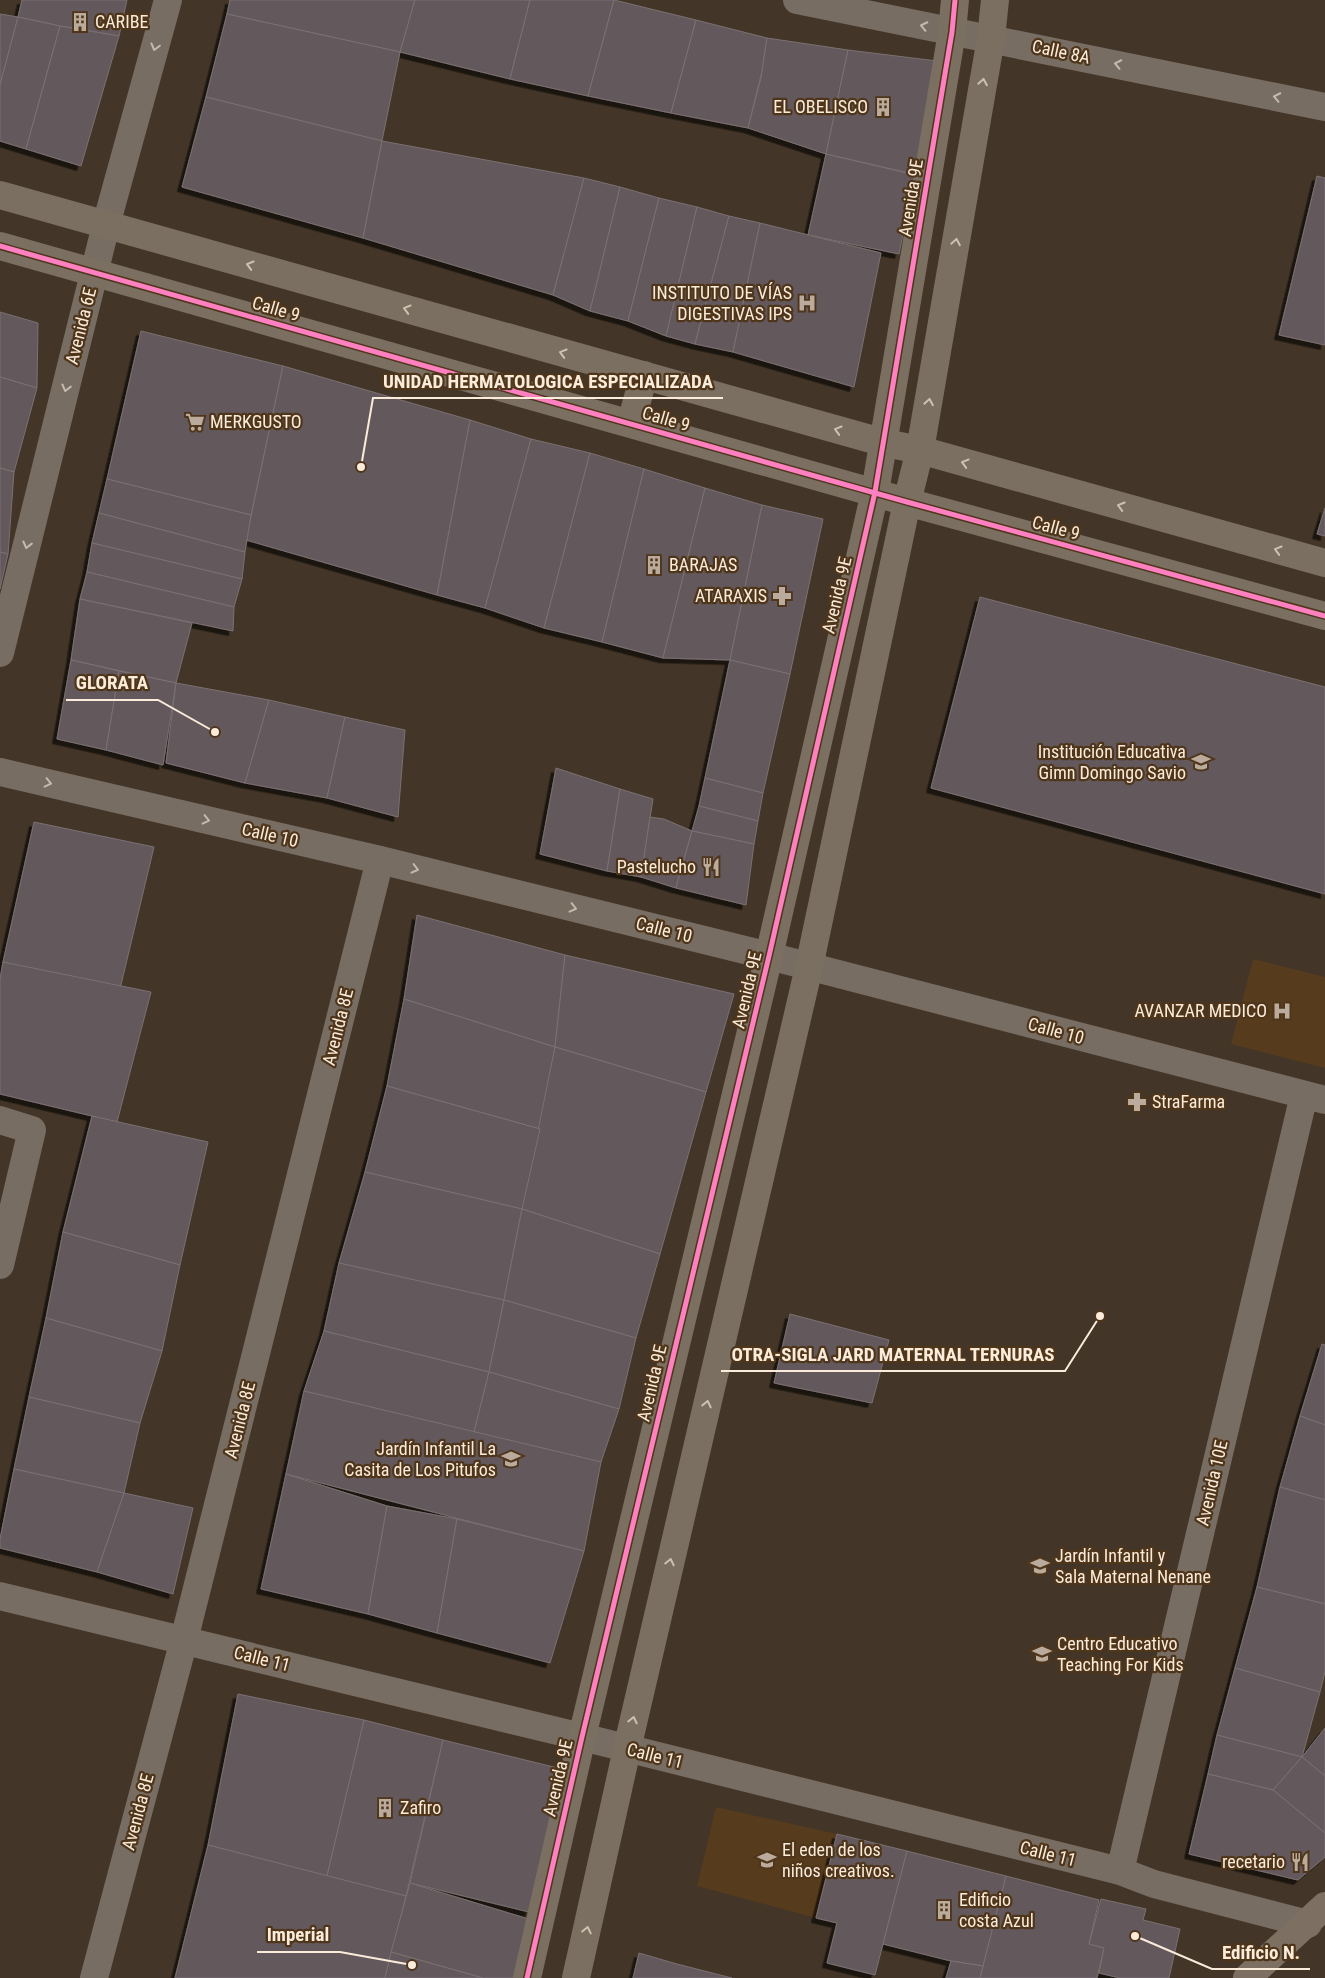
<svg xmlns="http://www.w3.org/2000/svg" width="1325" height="1978" viewBox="0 0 1325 1978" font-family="'Roboto Condensed',sans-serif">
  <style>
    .built { fill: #573b1d }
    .building { fill: #63585c; stroke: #7b7172; filter: url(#shadow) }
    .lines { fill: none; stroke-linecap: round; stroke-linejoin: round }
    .street { stroke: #786d63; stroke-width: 28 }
    .secondary { stroke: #7b6f62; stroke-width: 28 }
    .primary { stroke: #7d7062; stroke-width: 28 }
    .cycleway-casing { stroke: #4f361b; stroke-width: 8 }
    .cycleway { stroke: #ff80c0; stroke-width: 5 }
    .oneway { stroke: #c7b9ab }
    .oneway2 { stroke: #cec0b1 }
    .labels { text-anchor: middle; stroke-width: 4.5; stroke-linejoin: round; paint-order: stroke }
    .poi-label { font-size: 18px; fill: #fbebdb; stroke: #4f361b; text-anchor: start }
    .street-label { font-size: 18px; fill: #fbebdb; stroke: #4f361b }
    .leader { fill: none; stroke: #fbebdb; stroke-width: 2 }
    .callout-dot { fill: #fbebdb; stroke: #4f361b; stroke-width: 2 }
    .callout-label { font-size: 19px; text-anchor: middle; font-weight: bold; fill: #fbebdb; stroke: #4f361b; stroke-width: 4.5; stroke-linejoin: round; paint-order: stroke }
  </style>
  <defs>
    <filter id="shadow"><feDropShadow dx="-4.5" dy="4.5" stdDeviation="0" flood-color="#0009"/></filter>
  </defs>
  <rect width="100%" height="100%" fill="#433527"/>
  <g class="built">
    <polygon points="1253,959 1325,977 1325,1068 1231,1044"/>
    <polygon points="716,1807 837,1834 816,1918 697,1886"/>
  </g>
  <g class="building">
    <polygon points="22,0 127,0 119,36 60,26 18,17"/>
    <polygon points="230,0 415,0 400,52 227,14"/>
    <polygon points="415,0 530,0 510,79 400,52"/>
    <polygon points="530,0 614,0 588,96 510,79"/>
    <polygon points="614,0 696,20 671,113 588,96"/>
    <polygon points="0,14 18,17 0,85"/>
    <polygon points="227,14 400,52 382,141 206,97"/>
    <polygon points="18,17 60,26 26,149 0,141 0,85"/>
    <polygon points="696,20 767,38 762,71 748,128 671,113"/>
    <polygon points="60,26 119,36 81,166 26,149"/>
    <polygon points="767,38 848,50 826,154 748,128 761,78"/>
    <polygon points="848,50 937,61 918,175 826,154"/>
    <polygon points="206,97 382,141 363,238 182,187"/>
    <polygon points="382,141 584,178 553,295 363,238"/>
    <polygon points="826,154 915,175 899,254 808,235"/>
    <polygon points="1317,176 1325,178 1325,345 1279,335"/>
    <polygon points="584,178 620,187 590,311 553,295"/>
    <polygon points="620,187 659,198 628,321 590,311"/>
    <polygon points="659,198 697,207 666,336 628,321"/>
    <polygon points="697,207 729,216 695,344 666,336"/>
    <polygon points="729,216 760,223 733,352 695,344"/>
    <polygon points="760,223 881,253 854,387 733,352"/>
    <polygon points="0,312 38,323 37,388 0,377"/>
    <polygon points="141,331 283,366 251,515 107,479"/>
    <polygon points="283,366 470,420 437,595 246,540"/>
    <polygon points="0,377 37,388 14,472 0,468"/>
    <polygon points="470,420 531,439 485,608 437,595"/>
    <polygon points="531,439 590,453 544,628 485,608"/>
    <polygon points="590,453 644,469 602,642 544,628"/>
    <polygon points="0,468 14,472 8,554 0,552"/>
    <polygon points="644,469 705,488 663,658 602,642"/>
    <polygon points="107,479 251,515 245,552 99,513"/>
    <polygon points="705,488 762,505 730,660 663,658"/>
    <polygon points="762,505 823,519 790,674 730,660"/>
    <polygon points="1325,508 1325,536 1317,534"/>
    <polygon points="99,513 245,552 242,579 92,543"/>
    <polygon points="92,543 242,579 234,607 87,572"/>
    <polygon points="0,552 8,554 0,589"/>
    <polygon points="87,572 234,607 233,631 80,599"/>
    <polygon points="980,597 1325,687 1325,894 931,788"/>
    <polygon points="80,599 192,623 176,683 71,660"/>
    <polygon points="71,660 119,671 106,750 57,739"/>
    <polygon points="730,660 790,674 763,793 705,778"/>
    <polygon points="119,671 176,683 163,765 106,750"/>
    <polygon points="176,683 269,700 245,783 166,763"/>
    <polygon points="269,700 345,717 327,798 245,783"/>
    <polygon points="345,717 405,730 398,817 327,798"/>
    <polygon points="556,768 620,789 607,871 540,854"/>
    <polygon points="705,778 763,793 758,821 699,806"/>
    <polygon points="620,789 653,799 641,877 607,871"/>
    <polygon points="699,806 758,821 754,844 692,831"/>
    <polygon points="650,817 664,819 692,831 676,888 641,877"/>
    <polygon points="34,822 154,847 120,989 3,962"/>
    <polygon points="692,831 754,844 746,905 676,888"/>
    <polygon points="417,915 565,955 555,1047 404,999"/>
    <polygon points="565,955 734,994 706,1092 555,1047"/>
    <polygon points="3,962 151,992 117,1122 0,1094 0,979"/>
    <polygon points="404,999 555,1047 540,1129 387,1086"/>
    <polygon points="555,1047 706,1092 660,1254 522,1209"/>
    <polygon points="387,1086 540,1129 522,1209 365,1172"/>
    <polygon points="92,1116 208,1142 180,1265 63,1232"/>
    <polygon points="365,1172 522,1209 504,1300 339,1263"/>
    <polygon points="522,1209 660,1254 636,1338 504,1300"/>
    <polygon points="63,1232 180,1265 162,1351 46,1318"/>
    <polygon points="339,1263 504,1300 489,1372 324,1331"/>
    <polygon points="504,1300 636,1338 619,1409 489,1372"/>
    <polygon points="790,1314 889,1340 872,1403 774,1383"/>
    <polygon points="46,1318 162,1351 140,1423 29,1397"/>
    <polygon points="324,1331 489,1372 474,1432 304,1391"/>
    <polygon points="1322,1344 1325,1345 1325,1425 1300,1416"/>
    <polygon points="489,1372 619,1409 601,1462 474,1432"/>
    <polygon points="304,1391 601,1462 584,1551 286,1474"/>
    <polygon points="29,1397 140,1423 124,1493 14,1469"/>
    <polygon points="1300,1416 1325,1425 1325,1500 1280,1487"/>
    <polygon points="14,1469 124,1493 97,1572 0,1548 0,1539"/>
    <polygon points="286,1474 387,1506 368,1614 261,1589"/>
    <polygon points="1280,1487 1325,1500 1325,1604 1257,1587"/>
    <polygon points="124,1493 193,1508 173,1594 97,1572"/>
    <polygon points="387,1506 457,1519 437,1633 368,1614"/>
    <polygon points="457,1519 584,1551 550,1663 437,1633"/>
    <polygon points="1257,1587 1325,1604 1325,1672 1320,1692 1235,1668"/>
    <polygon points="1235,1668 1320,1692 1302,1757 1217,1735"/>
    <polygon points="238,1694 364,1720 327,1876 208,1845"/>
    <polygon points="364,1720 443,1740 406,1896 327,1876"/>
    <polygon points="1325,1728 1325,1776 1302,1757"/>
    <polygon points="1217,1735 1302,1757 1273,1790 1208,1774"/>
    <polygon points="443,1740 562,1769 529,1912 410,1883"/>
    <polygon points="1302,1757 1325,1776 1325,1833 1273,1790"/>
    <polygon points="1208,1774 1273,1790 1325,1833 1325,1857 1298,1880 1189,1854"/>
    <polygon points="837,1834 907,1851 875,1975 827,1963 837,1923 816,1918"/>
    <polygon points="208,1845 406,1896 385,1978 175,1978"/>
    <polygon points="907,1851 1006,1876 983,1966 951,1961 883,1944"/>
    <polygon points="1006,1876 1099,1900 1089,1944 1104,1948 1097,1978 980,1978"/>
    <polygon points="410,1883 535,1921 519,1978 483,1978 391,1952"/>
    <polygon points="1101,1899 1146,1909 1143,1920 1180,1929 1169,1978 1120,1978 1099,1973 1104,1948 1089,1944"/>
    <polygon points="391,1952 483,1978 385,1978"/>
    <polygon points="639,1953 677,1964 732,1978 633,1978"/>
    <polygon points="951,1961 983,1966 980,1978 946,1978"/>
  </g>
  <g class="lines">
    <g class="street">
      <polyline points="797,0 1325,107"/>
      <polyline points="0,653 106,225 168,0"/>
      <polyline points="0,772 380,860 769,956 1325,1100"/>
      <polyline points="0,1120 32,1130 0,1265"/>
      <polyline points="0,1596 582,1737 1120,1871 1154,1884 1308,1924"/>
      <polyline points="1120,1871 1304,1095"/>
      <polyline points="94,1978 184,1640 380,860"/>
    </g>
    <g class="secondary">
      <polyline points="0,195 885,443 920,450 1325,563"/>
      <polyline points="0,246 907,502 1325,616"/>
      <polyline points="631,423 644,375"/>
      <polyline points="527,1978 582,1737 769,956 875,492 952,32 955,0"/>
      <polyline points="576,1978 627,1749 809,967 907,502 920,450 991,38 995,0"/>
    </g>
    <polyline class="primary" points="1247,1978 1325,1906"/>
    <g class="cycleway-casing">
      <g id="cycleway">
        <polyline points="0,246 907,502 1325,616"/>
        <polyline points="527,1978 582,1737 769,956 875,492 952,32 955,0"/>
      </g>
    </g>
    <use href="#cycleway" class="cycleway"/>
  </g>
  <defs><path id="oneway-chevron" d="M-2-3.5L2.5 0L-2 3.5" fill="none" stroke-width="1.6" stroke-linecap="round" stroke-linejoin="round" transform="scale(1.25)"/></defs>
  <g class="oneway">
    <use href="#oneway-chevron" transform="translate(924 26) rotate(-168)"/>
    <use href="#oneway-chevron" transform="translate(155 47) rotate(105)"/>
    <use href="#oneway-chevron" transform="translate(1118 64) rotate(-168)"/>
    <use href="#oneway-chevron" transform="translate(1277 97) rotate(-168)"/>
    <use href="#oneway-chevron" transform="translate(66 388) rotate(104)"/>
    <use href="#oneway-chevron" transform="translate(27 545) rotate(104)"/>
    <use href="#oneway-chevron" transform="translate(48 783) rotate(13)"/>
    <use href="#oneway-chevron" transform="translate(206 820) rotate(13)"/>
    <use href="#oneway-chevron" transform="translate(415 869) rotate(14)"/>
    <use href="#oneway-chevron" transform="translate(573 908) rotate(14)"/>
  </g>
  <g class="oneway2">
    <use href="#oneway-chevron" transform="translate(983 82) rotate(-80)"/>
    <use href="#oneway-chevron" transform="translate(956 242) rotate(-80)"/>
    <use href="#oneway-chevron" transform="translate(250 265) rotate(-164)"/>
    <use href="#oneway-chevron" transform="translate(407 309) rotate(-164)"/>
    <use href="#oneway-chevron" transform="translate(563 353) rotate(-164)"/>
    <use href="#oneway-chevron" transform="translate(929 402) rotate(-80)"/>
    <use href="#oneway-chevron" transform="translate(838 430) rotate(-164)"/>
    <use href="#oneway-chevron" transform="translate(965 463) rotate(-164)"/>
    <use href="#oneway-chevron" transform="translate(1121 506) rotate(-164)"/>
    <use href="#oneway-chevron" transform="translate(1278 550) rotate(-164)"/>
    <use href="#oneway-chevron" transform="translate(707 1404) rotate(-77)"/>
    <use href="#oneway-chevron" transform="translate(670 1562) rotate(-77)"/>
    <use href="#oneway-chevron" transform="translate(633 1720) rotate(-77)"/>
    <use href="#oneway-chevron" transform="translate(587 1930) rotate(-78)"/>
  </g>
  <defs>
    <g id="building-bare" transform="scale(1.5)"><path d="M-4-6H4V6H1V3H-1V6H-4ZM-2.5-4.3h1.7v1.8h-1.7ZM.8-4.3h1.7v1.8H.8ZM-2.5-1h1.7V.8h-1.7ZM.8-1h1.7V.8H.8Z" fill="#bbab9c" stroke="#4f361b" stroke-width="2.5" paint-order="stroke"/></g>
    <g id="hospital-bare" transform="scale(1.5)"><path d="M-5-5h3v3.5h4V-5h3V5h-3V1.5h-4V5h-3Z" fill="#bbab9c" stroke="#4f361b" stroke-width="2.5" paint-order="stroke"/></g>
    <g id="supermarket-bare" transform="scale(1.5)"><path d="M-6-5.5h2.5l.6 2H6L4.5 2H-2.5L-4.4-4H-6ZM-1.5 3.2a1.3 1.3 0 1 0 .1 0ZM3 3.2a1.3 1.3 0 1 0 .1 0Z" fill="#bbab9c" stroke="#4f361b" stroke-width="2.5" paint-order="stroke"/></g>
    <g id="pharmacy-bare" transform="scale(1.5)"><path d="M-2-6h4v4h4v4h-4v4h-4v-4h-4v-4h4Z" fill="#bbab9c" stroke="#4f361b" stroke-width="2.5" paint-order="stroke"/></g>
    <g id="school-bare" transform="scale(1.5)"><path d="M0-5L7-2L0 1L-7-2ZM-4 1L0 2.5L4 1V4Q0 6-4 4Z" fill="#bbab9c" stroke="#4f361b" stroke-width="2.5" paint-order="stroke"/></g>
    <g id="restaurant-bare" transform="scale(1.5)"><path d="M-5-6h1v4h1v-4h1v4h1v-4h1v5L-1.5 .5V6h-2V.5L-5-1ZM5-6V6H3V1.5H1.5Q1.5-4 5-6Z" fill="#bbab9c" stroke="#4f361b" stroke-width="2.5" paint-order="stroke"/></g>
  </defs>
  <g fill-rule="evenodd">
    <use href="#building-bare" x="80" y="22"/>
    <use href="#building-bare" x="883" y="107"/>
    <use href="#hospital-bare" x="807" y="303"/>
    <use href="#supermarket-bare" x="195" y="422"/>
    <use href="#building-bare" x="654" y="565"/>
    <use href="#pharmacy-bare" x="782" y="596"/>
    <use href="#school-bare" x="1201" y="762"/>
    <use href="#restaurant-bare" x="711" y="867"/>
    <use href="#hospital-bare" x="1282" y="1011"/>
    <use href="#pharmacy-bare" x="1137" y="1102"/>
    <use href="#school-bare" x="511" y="1459"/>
    <use href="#school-bare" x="1040" y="1566"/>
    <use href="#school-bare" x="1042" y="1654"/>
    <use href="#building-bare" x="385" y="1808"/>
    <use href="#school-bare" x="767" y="1860"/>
    <use href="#restaurant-bare" x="1300" y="1862"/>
    <use href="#building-bare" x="944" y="1910"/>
  </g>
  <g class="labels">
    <g class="poi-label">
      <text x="95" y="28">CARIBE</text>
      <text x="868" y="113" text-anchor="end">EL OBELISCO</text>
      <text x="792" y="299" text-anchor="end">INSTITUTO DE VÍAS<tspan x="792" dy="21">DIGESTIVAS IPS</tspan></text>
      <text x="210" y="428">MERKGUSTO</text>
      <text x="669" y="571">BARAJAS</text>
      <text x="767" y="602" text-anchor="end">ATARAXIS</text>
      <text x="1186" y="758" text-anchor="end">Institución Educativa<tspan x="1186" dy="21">Gimn Domingo Savio</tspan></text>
      <text x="696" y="873" text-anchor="end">Pastelucho</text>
      <text x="1267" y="1017" text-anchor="end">AVANZAR MEDICO</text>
      <text x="1152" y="1108">StraFarma</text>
      <text x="496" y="1455" text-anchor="end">Jardín Infantil La<tspan x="496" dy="21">Casita de Los Pitufos</tspan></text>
      <text x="1055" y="1562">Jardín Infantil y<tspan x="1055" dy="21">Sala Maternal Nenane</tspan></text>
      <text x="1057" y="1650">Centro Educativo<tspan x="1057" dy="21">Teaching For Kids</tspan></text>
      <text x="400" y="1814">Zafiro</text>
      <text x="782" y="1856">El eden de los<tspan x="782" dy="21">niños creativos.</tspan></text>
      <text x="1285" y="1868" text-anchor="end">recetario</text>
      <text x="959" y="1906">Edificio<tspan x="959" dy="21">costa Azul</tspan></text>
    </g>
    <g class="street-label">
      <text transform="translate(1061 52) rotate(12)" y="6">Calle 8A</text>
      <text transform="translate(911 198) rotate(-81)" y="6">Avenida 9E</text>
      <text transform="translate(276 309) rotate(16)" y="6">Calle 9</text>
      <text transform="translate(81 326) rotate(-76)" y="6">Avenida 6E</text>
      <text transform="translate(666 419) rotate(16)" y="6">Calle 9</text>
      <text transform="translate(1056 528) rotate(15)" y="6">Calle 9</text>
      <text transform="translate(837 595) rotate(-77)" y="6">Avenida 9E</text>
      <text transform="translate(270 835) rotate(13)" y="6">Calle 10</text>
      <text transform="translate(664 930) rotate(14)" y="6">Calle 10</text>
      <text transform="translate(747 990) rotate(-77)" y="6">Avenida 9E</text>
      <text transform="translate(338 1027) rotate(-76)" y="6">Avenida 8E</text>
      <text transform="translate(1056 1031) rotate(15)" y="6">Calle 10</text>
      <text transform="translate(652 1383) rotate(-77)" y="6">Avenida 9E</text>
      <text transform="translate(240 1420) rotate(-76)" y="6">Avenida 8E</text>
      <text transform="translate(1212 1483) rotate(-77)" y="6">Avenida 10E</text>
      <text transform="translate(262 1659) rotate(14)" y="6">Calle 11</text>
      <text transform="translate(655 1756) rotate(14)" y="6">Calle 11</text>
      <text transform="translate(558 1778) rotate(-77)" y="6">Avenida 9E</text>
      <text transform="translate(138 1812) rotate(-75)" y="6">Avenida 8E</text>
      <text transform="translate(1048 1854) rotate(14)" y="6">Calle 11</text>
    </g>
  </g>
  <path class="leader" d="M361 467L373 398H723M215 732L158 700H66M1100 1316L1065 1371H721M412 1965L340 1952H257M1135 1936L1212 1969H1310"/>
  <g class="callout-dot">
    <circle cx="361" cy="467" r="5"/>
    <circle cx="215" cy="732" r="5"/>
    <circle cx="1100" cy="1316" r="5"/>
    <circle cx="412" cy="1965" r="5"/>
    <circle cx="1135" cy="1936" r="5"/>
  </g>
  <g class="callout-label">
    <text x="548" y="388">UNIDAD HERMATOLOGICA ESPECIALIZADA</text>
    <text x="112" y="689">GLORATA</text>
    <text x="893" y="1361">OTRA-SIGLA JARD MATERNAL TERNURAS</text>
    <text x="298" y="1941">Imperial</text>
    <text x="1261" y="1959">Edificio N.</text>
  </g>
</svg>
